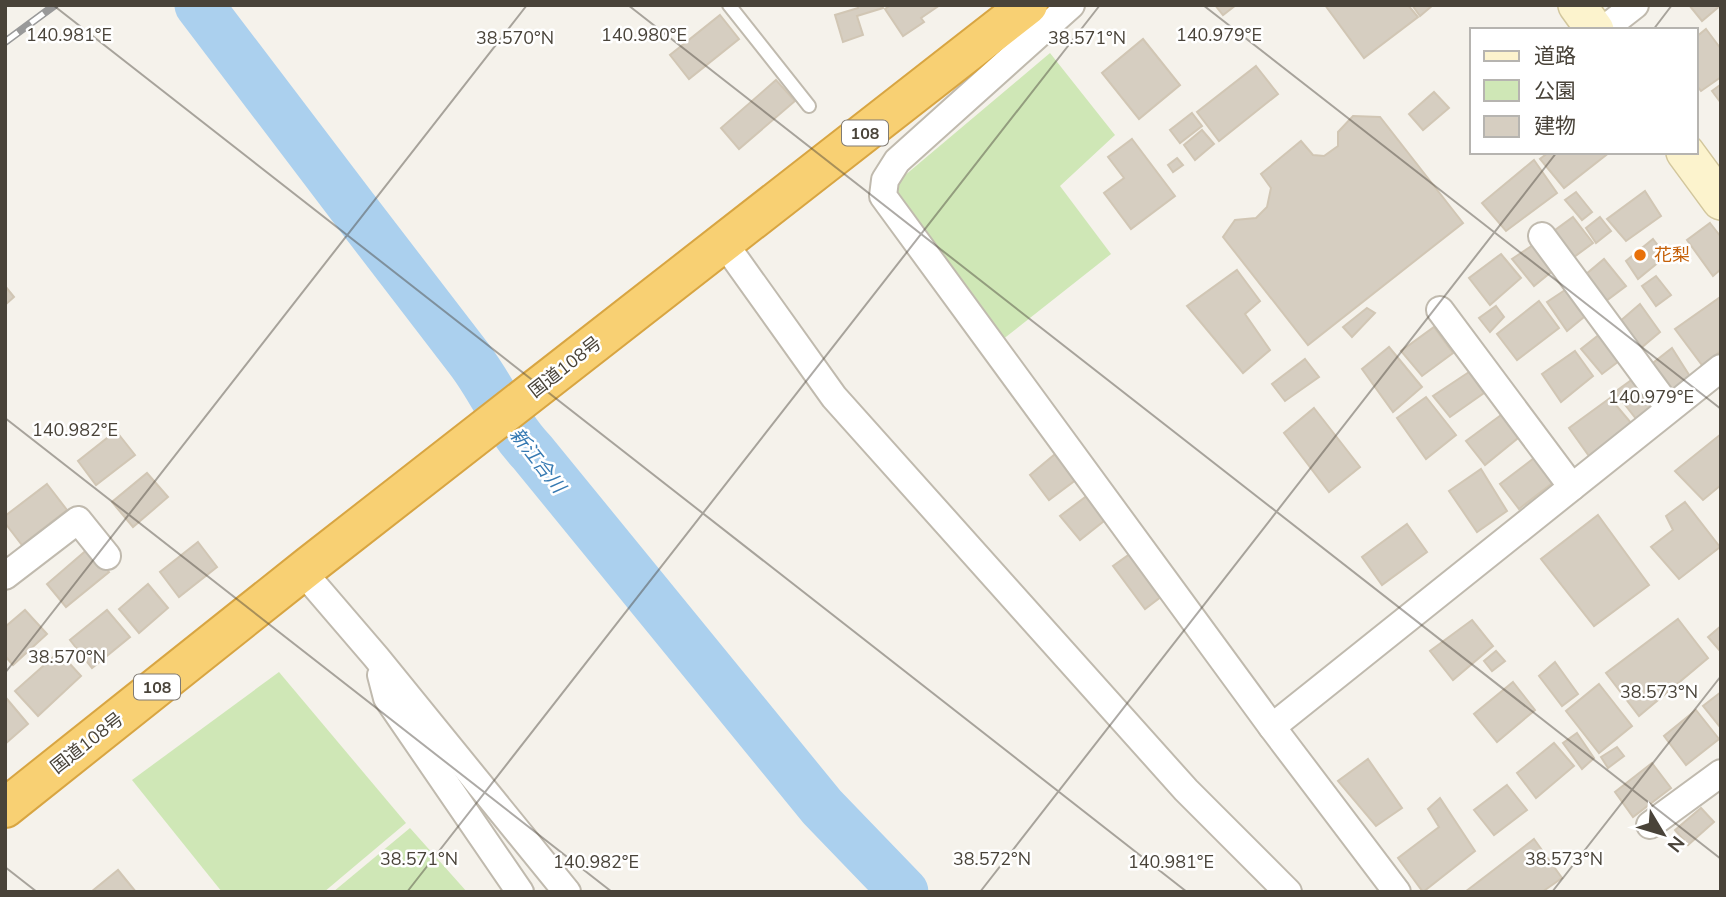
<svg xmlns="http://www.w3.org/2000/svg" width="1726" height="897" viewBox="0 0 1726 897" font-family="'Nunito Sans','Noto Sans JP',sans-serif">
  <style>
    .green { fill: #cfe7b6 }
    .lines { fill: none; stroke-linecap: round; stroke-linejoin: round }
    .river { stroke: #abd0ee; stroke-width: 49 }
    .building { fill: #d6cec1; stroke: #d1c6b4; stroke-width: 2 }
    .lane-casing { stroke: #c0baae; stroke-width: 16 }
    .street-casing { stroke: #c0baae; stroke-width: 30 }
    .secondary-casing { stroke: #d2c69c; stroke-width: 40 }
    .highway-casing { stroke: #d8a542; stroke-width: 42 }
    .lane { stroke: #fff; stroke-width: 12 }
    .street { stroke: #fff; stroke-width: 26 }
    .secondary { stroke: #fcf3cd; stroke-width: 37 }
    .highway { stroke: #f8d073; stroke-width: 38 }
    .rail-casing { stroke: #999; stroke-width: 8 }
    .rail { stroke: #fff; stroke-width: 5; stroke-dasharray: 16; stroke-linecap: butt }
    .ticks { fill: none; stroke: #494339; stroke-width: 2; stroke-opacity: 0.45 }
    .food-dot { fill: #e8710a; stroke: #fff; stroke-width: 2.5 }
    .labels { text-anchor: middle; stroke-width: 5; stroke-linejoin: round; paint-order: stroke }
    .shield { fill: #fff; stroke: #807b74; stroke-width: 2 }
    .shield-label { font-size: 16px; font-weight: bold; fill: #494339 }
    .food-label { font-size: 18px; fill: #c56008; stroke: #fff; text-anchor: start }
    .street-label { font-size: 18px; fill: #494339; stroke: #fff }
    .water-label { font-size: 19px; font-style: italic; fill: #3579b2; stroke: #fff }
    .ticks-label { font-size: 18px; text-anchor: middle; fill: #494339; stroke: #fff; stroke-width: 5; stroke-linejoin: round; paint-order: stroke }
  </style>
  <rect width="100%" height="100%" fill="#f5f2eb"/>
  <g class="green">
    <polygon points="1050,53 1115,135 1060,186 1111,254 1002,340 891,187"/>
    <polygon points="279,672 406,823 324,892 222,892 132,780"/>
    <polygon points="410,828 467,892 333,892"/>
  </g>
  <g class="lines">
    <path class="river" d="M199 5C289 124 379 242 470 360 493 390 506 425 532 452L822 807 904 892"/>
  </g>
  <g class="building">
    <polygon points="857,5 882,5 883,8 857,16 863,35 843,42 835,15 858,8"/>
    <polygon points="891,5 940,5 921,18 924,22 903,36 885,9"/>
    <polygon points="1215,5 1236,5 1223,15"/>
    <polygon points="1325,5 1408,5 1418,17 1364,58"/>
    <polygon points="1412,5 1433,5 1420,16"/>
    <polygon points="1689,5 1721,5 1702,21"/>
    <polygon points="720,15 739,39 689,79 670,55"/>
    <polygon points="1706,29 1721,49 1721,77 1701,91 1696,85 1696,37"/>
    <polygon points="1143,39 1180,85 1139,119 1102,73"/>
    <polygon points="1256,66 1278,94 1219,141 1197,112"/>
    <polygon points="776,80 795,101 739,149 721,128"/>
    <polygon points="1720,85 1721,86 1721,103 1712,91"/>
    <polygon points="1434,92 1449,108 1423,130 1409,114"/>
    <polygon points="1192,113 1202,126 1180,143 1170,130"/>
    <polygon points="1353,116 1380,117 1463,223 1308,345 1223,237 1235,220 1256,218 1267,207 1271,188 1261,174 1301,141 1313,155 1324,156 1338,146 1338,132"/>
    <polygon points="1202,130 1214,144 1195,160 1184,145"/>
    <polygon points="1132,139 1175,196 1131,229 1104,193 1124,178 1108,157"/>
    <polygon points="1549,152 1610,152 1564,188 1540,159"/>
    <polygon points="1177,158 1183,165 1173,172 1168,165"/>
    <polygon points="1534,160 1557,193 1506,231 1482,203"/>
    <polygon points="1645,191 1661,216 1626,241 1607,219"/>
    <polygon points="1576,192 1592,212 1582,220 1565,200"/>
    <polygon points="1573,217 1593,243 1570,260 1551,233"/>
    <polygon points="1600,217 1611,231 1596,243 1586,228"/>
    <polygon points="1710,223 1721,237 1721,269 1713,276 1687,240"/>
    <polygon points="1653,239 1666,256 1638,279 1626,261"/>
    <polygon points="1536,243 1556,268 1534,286 1512,259"/>
    <polygon points="1501,254 1521,278 1490,305 1469,278"/>
    <polygon points="1604,259 1626,286 1606,301 1585,275"/>
    <polygon points="1237,270 1260,301 1245,314 1270,350 1243,373 1187,306"/>
    <polygon points="1656,276 1671,295 1656,306 1642,286"/>
    <polygon points="5,286 14,297 5,305"/>
    <polygon points="1571,286 1590,312 1567,331 1547,302"/>
    <polygon points="1719,298 1721,301 1721,351 1702,365 1675,329"/>
    <polygon points="1539,301 1559,328 1517,360 1497,334"/>
    <polygon points="1640,304 1660,332 1641,348 1619,322"/>
    <polygon points="1496,306 1504,317 1490,332 1479,318"/>
    <polygon points="1367,308 1375,313 1352,337 1343,327"/>
    <polygon points="1434,327 1453,353 1422,376 1401,351"/>
    <polygon points="1605,330 1623,358 1602,374 1581,349"/>
    <polygon points="1389,347 1422,387 1393,412 1362,369"/>
    <polygon points="1672,348 1691,378 1668,394 1649,366"/>
    <polygon points="1575,351 1593,376 1561,402 1542,374"/>
    <polygon points="1305,359 1319,377 1285,401 1272,384"/>
    <polygon points="1469,372 1484,393 1450,417 1433,396"/>
    <polygon points="1637,376 1656,403 1637,420 1615,392"/>
    <polygon points="1426,397 1456,435 1426,459 1397,418"/>
    <polygon points="1610,398 1632,424 1589,456 1569,428"/>
    <polygon points="1314,408 1360,467 1329,492 1284,433"/>
    <polygon points="1505,412 1523,434 1485,465 1466,441"/>
    <polygon points="116,431 135,455 96,485 78,461"/>
    <polygon points="1721,434 1721,485 1703,500 1675,471"/>
    <polygon points="1060,450 1081,476 1049,500 1030,475"/>
    <polygon points="1538,455 1555,481 1519,509 1500,484"/>
    <polygon points="1481,469 1507,511 1477,532 1449,491"/>
    <polygon points="147,473 168,497 133,527 112,502"/>
    <polygon points="47,484 67,510 22,545 5,523 5,516"/>
    <polygon points="1092,492 1109,517 1080,540 1060,516"/>
    <polygon points="1685,502 1720,547 1679,579 1651,547 1673,530 1666,516"/>
    <polygon points="1598,515 1649,585 1594,626 1541,559"/>
    <polygon points="1407,524 1427,552 1382,585 1362,557"/>
    <polygon points="198,542 217,567 179,597 160,572"/>
    <polygon points="89,548 109,572 66,607 47,584"/>
    <polygon points="1134,551 1166,593 1145,609 1113,566"/>
    <polygon points="148,584 168,608 139,633 119,609"/>
    <polygon points="25,610 47,634 13,665 5,656 5,627"/>
    <polygon points="107,610 130,637 92,668 70,640"/>
    <polygon points="1678,619 1708,658 1639,716 1606,673"/>
    <polygon points="1472,620 1493,646 1453,680 1430,651"/>
    <polygon points="1721,626 1721,652 1708,637"/>
    <polygon points="1496,651 1505,661 1492,671 1484,661"/>
    <polygon points="59,652 81,676 38,716 15,691"/>
    <polygon points="1555,662 1578,694 1562,706 1539,676"/>
    <polygon points="1513,682 1535,710 1497,742 1474,714"/>
    <polygon points="1599,684 1632,726 1599,753 1566,711"/>
    <polygon points="1721,692 1721,726 1720,727 1703,706"/>
    <polygon points="7,699 28,724 5,744 5,701"/>
    <polygon points="1696,710 1719,739 1686,765 1664,736"/>
    <polygon points="1577,733 1594,758 1582,769 1563,743"/>
    <polygon points="1554,743 1574,766 1536,798 1517,773"/>
    <polygon points="1617,747 1624,756 1608,768 1601,757"/>
    <polygon points="1368,759 1402,808 1376,826 1338,781"/>
    <polygon points="1652,763 1671,788 1633,817 1615,792"/>
    <polygon points="1507,785 1527,810 1494,835 1474,810"/>
    <polygon points="1440,798 1475,851 1423,892 1398,858 1439,827 1428,809"/>
    <polygon points="1701,808 1714,822 1688,845 1675,830"/>
    <polygon points="1534,839 1562,878 1542,892 1465,892"/>
    <polygon points="118,870 136,892 91,892"/>
  </g>
  <g class="lines">
    <g class="lane-casing">
      <polyline id="lane" points="729,5 809,106"/>
    </g>
    <g class="street-casing">
      <g id="street">
        <polyline points="1071,5 897,161 885,180 883,196 1272,727 1397,892"/>
        <polyline points="1603,30 1635,5"/>
        <polyline points="1542,236 1669,408"/>
        <polyline points="724,243 834,397 1186,790 1288,892"/>
        <polyline points="1440,310 1572,487"/>
        <polyline points="303,572 376,657 567,892"/>
        <polyline points="5,576 78,520 107,556"/>
        <polyline points="381,675 387,698 520,892"/>
        <polyline points="1272,727 1721,368"/>
        <polyline points="1650,825 1721,773"/>
      </g>
    </g>
    <g class="secondary-casing">
      <g id="secondary">
        <polyline points="1577,5 1595,30"/>
        <polyline points="1685,152 1721,201"/>
      </g>
    </g>
    <g class="highway-casing">
      <polyline id="highway" points="5,808 309,566 1028,5"/>
    </g>
    <use href="#lane" class="lane"/>
    <use href="#street" class="street"/>
    <use href="#secondary" class="secondary"/>
    <use href="#highway" class="highway"/>
    <g class="rail-casing">
      <polyline id="rail" points="5,42 55,5"/>
    </g>
    <use href="#rail" class="rail"/>
  </g>
  <path class="ticks" d="M53 5 1187 892M628 5 1721 859M1203 5 1721 409M1653 30 1672 5M5 418 612 892M5 673 527 5M5 867 37 892M407 892 1100 5M980 892 1557 152M1552 892 1721 676"/>
  <circle class="food-dot" cx="1640" cy="255" r="7"/>
  <g class="labels">
    <g class="shield">
      <rect x="842" y="120.5" width="46" height="25" rx="5"/>
      <rect x="134" y="674.5" width="46" height="25" rx="5"/>
    </g>
    <g class="shield-label">
      <text x="865" y="139">108</text>
      <text x="157" y="693">108</text>
    </g>
    <g class="food-label">
      <text x="1654" y="261">花梨</text>
    </g>
    <g class="street-label">
      <text transform="translate(565 367) rotate(-38)" y="6">国道108号</text>
      <text transform="translate(87 743) rotate(-38)" y="6">国道108号</text>
    </g>
    <g class="water-label">
      <text transform="translate(538 460) rotate(52)" y="7">新江合川</text>
    </g>
  </g>
  <g class="ticks-label">
    <text x="69" y="41">140.981°E</text>
    <text x="644" y="41">140.980°E</text>
    <text x="1219" y="41">140.979°E</text>
    <text x="515" y="44">38.570°N</text>
    <text x="1087" y="44">38.571°N</text>
    <text x="1651" y="403">140.979°E</text>
    <text x="75" y="436">140.982°E</text>
    <text x="67" y="663">38.570°N</text>
    <text x="1659" y="698">38.573°N</text>
    <text x="419" y="865">38.571°N</text>
    <text x="992" y="865">38.572°N</text>
    <text x="1564" y="865">38.573°N</text>
    <text x="596" y="868">140.982°E</text>
    <text x="1171" y="868">140.981°E</text>
  </g>
  <rect width="1726" height="897" fill="none" stroke="#494339" stroke-width="14"/>
  <rect x="1470" y="28" width="228" height="126" fill="#ffffff" stroke="#b6b4b0" stroke-width="2"/>
  <rect x="1484" y="51" width="35" height="10" fill="#fcf3cd" stroke="#b6b4b0" stroke-width="2"/>
  <text x="1534" y="63" font-size="21" fill="#494339">道路</text>
  <rect x="1484" y="80" width="35" height="21" fill="#cfe7b6" stroke="#b6b4b0" stroke-width="2"/>
  <text x="1534" y="98" font-size="21" fill="#494339">公園</text>
  <rect x="1484" y="116" width="35" height="21" fill="#d6cec1" stroke="#b6b4b0" stroke-width="2"/>
  <text x="1534" y="133" font-size="21" fill="#494339">建物</text>
  <g transform="translate(1663 834) rotate(128)" stroke="#ffffff" stroke-width="5" paint-order="stroke">
  <path d="M0-5L12 26L0 18L-12 26Z" fill="#494339"/>
  <text y="-10" font-size="19" font-weight="bold" text-anchor="middle" fill="#494339">N</text>
  </g>
</svg>
